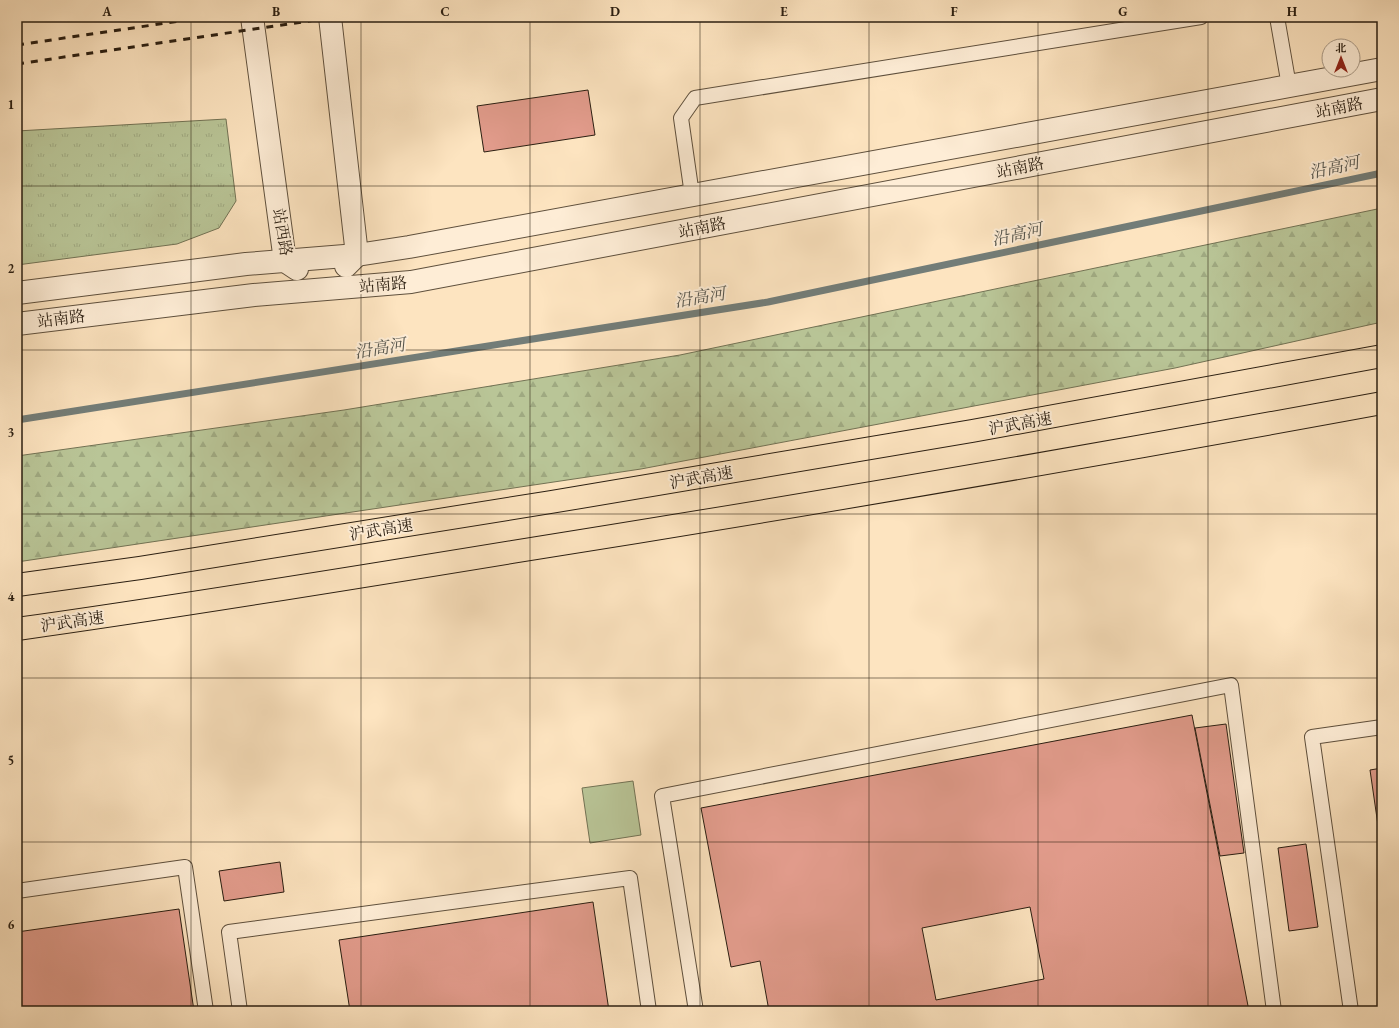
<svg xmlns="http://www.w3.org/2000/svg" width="1399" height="1028" viewBox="0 0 1399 1028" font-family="'EB Garamond','Noto Serif SC',serif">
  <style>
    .grass { fill: #b9c597; stroke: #727254 }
    .forest { fill: url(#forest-firs); stroke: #727254 }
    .park { fill: url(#park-tufts); stroke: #727254 }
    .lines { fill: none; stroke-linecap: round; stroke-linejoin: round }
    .stream { stroke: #737d78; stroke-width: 7 }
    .building { fill: #e19b8b; stroke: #2a1e11; fill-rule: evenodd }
    .service-casing { stroke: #5f503d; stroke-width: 16 }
    .tertiary-casing { stroke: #5f503d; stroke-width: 24 }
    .motorway-casing { stroke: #2a1e11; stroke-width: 24 }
    .service { stroke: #feedd6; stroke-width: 14 }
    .tertiary { stroke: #feedd6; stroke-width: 22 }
    .motorway { stroke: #fde4c0; stroke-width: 22 }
    .rail { stroke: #2a1e11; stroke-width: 3; stroke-dasharray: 7 7; stroke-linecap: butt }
    .grid { fill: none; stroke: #2a1e11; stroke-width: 1; stroke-opacity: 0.55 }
    .labels { text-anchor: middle; stroke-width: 4; stroke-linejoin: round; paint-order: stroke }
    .street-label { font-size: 16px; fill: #2a1e11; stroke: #feedd6 }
    .water-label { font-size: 17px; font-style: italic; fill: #55554d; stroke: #feedd6 }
    .neatline { fill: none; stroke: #2a1e11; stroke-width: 1.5 }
    .grid-label { font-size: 13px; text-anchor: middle; font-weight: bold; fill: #2a1e11 }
  </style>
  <defs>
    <pattern id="forest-firs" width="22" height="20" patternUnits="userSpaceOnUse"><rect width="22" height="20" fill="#b9c597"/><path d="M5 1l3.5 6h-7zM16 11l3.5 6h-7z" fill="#9fa981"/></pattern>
    <pattern id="park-tufts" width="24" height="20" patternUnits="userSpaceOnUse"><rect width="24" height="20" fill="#b9c597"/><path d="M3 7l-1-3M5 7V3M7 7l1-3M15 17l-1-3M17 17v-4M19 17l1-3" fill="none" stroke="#9fa981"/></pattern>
  </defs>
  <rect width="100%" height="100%" fill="#fde4c0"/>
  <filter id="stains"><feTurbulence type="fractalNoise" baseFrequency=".005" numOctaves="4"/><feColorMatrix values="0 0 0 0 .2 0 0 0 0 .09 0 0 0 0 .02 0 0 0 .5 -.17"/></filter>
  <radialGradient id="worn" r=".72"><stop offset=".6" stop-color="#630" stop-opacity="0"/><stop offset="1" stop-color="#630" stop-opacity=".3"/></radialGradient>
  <polygon class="grass" points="633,781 641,835 590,843 582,788"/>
  <polygon class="forest" points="1382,208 1382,322 1175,368 641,469 17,562 17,456 344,410 680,355"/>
  <polygon class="park" points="226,119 236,201 219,228 177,244 17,265 17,131"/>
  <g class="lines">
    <polyline class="stream" points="17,420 768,302 1382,173"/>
  </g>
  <g class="building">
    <polygon points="588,90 595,135 484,152 477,106"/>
    <path d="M1192 715 1249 1011H769L760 961 731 967 701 808ZM1030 907 1044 979 936 1000 922 928Z"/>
    <polygon points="1226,724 1244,853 1220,856 1195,728"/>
    <polygon points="1382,768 1382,853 1370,770"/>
    <polygon points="1306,844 1318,927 1289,931 1278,848"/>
    <polygon points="280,862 284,892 224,901 219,871"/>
    <polygon points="593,902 609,1011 350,1011 339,940"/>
    <polygon points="179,909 194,1011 17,1011 17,932"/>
  </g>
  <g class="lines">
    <g class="service-casing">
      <g id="service">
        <polyline points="1277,17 1289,86"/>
        <polyline points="692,195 681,118 695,98 1201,17"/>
        <polyline points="17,891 185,867 206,1011"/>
        <polyline points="240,1011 229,932 630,878 649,1011"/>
        <polyline points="696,1011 662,796 1231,685 1274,1011"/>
        <polyline points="1351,1011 1312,737 1382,727"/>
      </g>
    </g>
    <g class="tertiary-casing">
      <g id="tertiary">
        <polyline points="252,17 285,261 297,269"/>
        <polyline points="330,17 357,255 346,266"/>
        <polyline points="17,293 246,264 357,255 409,247 1382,69"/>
        <polyline points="17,324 254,295 411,282 1382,99"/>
      </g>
    </g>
    <g class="motorway-casing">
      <g id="motorway">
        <polyline points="17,585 140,568 551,502 972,431 1382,356"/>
        <path d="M17 629C182 606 347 579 512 552 802 506 1093 456 1382 403"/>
      </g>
    </g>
    <use href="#service" class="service"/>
    <use href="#tertiary" class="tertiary"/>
    <use href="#motorway" class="motorway"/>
    <g class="rail">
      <polyline points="17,45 207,17"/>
      <polyline points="17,64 336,17"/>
    </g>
  </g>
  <path class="grid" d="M191 17V1011M361 17V1011M530 17V1011M700 17V1011M869 17V1011M1038 17V1011M1208 17V1011M17 186H1382M17 350H1382M17 514H1382M17 678H1382M17 842H1382"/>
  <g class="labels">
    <g class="street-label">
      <text transform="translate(1339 107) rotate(-11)" y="6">站南路</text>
      <text transform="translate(1020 167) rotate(-11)" y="6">站南路</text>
      <text transform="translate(702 227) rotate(-11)" y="6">站南路</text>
      <text transform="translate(283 232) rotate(80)" y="6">站西路</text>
      <text transform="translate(383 284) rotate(-5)" y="6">站南路</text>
      <text transform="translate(61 318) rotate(-7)" y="6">站南路</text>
      <text transform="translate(1020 423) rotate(-10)" y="6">沪武高速</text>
      <text transform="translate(701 477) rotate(-10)" y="6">沪武高速</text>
      <text transform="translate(381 529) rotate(-9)" y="6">沪武高速</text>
      <text transform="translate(72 621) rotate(-8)" y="6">沪武高速</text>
    </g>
    <g class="water-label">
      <text transform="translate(1334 167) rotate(-12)" y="6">沿高河</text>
      <text transform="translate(1017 234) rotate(-12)" y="6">沿高河</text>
      <text transform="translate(700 297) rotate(-9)" y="6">沿高河</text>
      <text transform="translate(380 348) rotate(-9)" y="6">沿高河</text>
    </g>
  </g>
  <rect width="1399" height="1028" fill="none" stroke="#fde4c0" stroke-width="44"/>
  <g transform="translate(1341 58)"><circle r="19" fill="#feedd6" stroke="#a99a87"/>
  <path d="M0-3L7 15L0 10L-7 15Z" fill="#8f2418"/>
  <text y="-6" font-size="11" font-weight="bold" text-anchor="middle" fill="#2a1e11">北</text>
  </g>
  <rect x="22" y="22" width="1355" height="984" class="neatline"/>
  <g class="grid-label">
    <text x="107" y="16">A</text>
    <text x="276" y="16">B</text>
    <text x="445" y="16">C</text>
    <text x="615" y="16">D</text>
    <text x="784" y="16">E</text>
    <text x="954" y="16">F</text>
    <text x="1123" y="16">G</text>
    <text x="1292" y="16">H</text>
    <text x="11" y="109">1</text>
    <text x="11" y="273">2</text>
    <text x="11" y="437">3</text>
    <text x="11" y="601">4</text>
    <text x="11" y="765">5</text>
    <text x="11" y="929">6</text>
  </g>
  <rect width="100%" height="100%" filter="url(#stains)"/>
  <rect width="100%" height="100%" fill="url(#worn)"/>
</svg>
